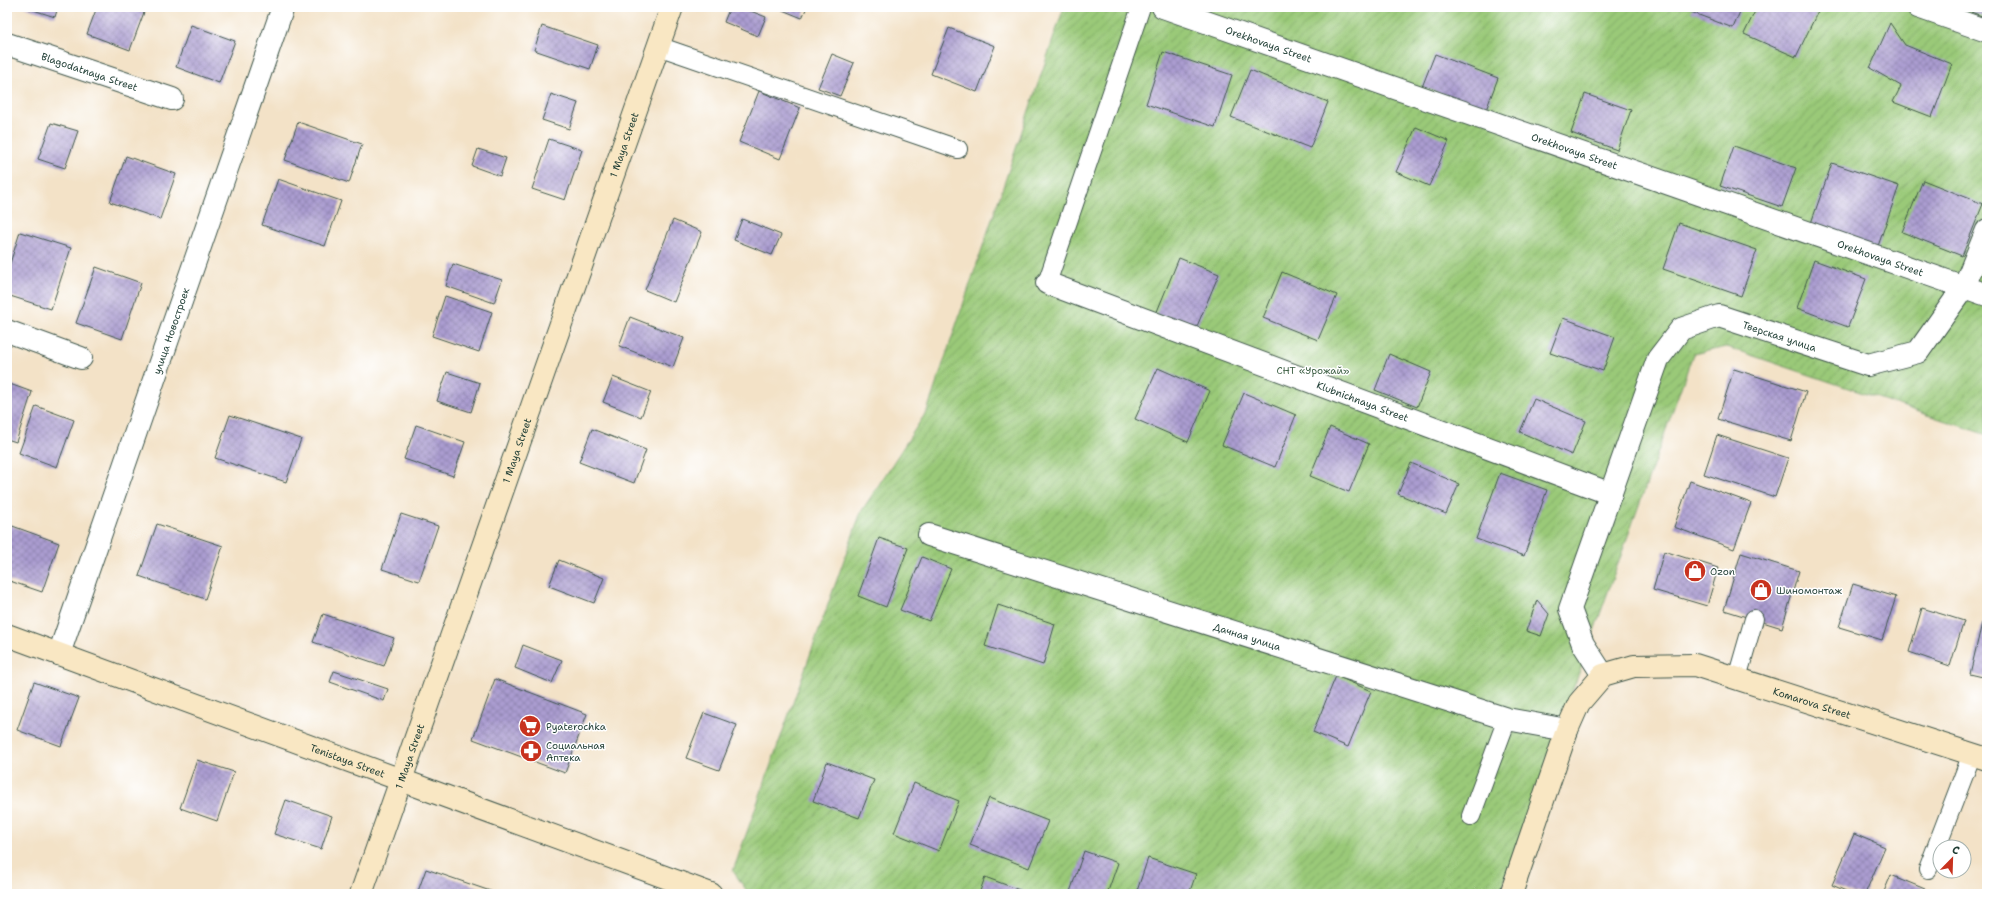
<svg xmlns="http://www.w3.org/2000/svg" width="1994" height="901" viewBox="0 0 1994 901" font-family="'Shantell Sans',sans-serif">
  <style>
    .garden { fill: url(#garden-furrows); stroke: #5c8356 }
    .building { fill: url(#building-cross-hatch) }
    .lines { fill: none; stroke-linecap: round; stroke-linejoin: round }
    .lane-casing { stroke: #3f564a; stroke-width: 20 }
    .street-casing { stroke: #3f564a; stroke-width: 24 }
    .secondary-casing { stroke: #3f564a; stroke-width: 24 }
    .lane { stroke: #fff; stroke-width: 18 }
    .street { stroke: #fff; stroke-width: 22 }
    .secondary { stroke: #f9e7c3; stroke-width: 22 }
    .labels { text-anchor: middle; stroke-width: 3; stroke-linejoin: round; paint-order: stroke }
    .street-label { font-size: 10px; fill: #1f3d34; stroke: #fff }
    .park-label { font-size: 10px; fill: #3e6045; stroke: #fff }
    .poi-label { font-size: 10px; fill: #1f3d34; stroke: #fff; text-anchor: start }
  </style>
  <defs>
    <pattern id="garden-furrows" width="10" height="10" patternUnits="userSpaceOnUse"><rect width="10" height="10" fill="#9ac978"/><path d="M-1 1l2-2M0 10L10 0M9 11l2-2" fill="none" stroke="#7da463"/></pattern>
    <pattern id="building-cross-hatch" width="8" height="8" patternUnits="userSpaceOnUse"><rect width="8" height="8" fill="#aa9cd0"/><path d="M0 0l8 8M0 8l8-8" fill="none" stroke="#8a80aa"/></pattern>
  </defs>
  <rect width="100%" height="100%" fill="#fff"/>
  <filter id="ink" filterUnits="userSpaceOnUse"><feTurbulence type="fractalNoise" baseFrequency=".025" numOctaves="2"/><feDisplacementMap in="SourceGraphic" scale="8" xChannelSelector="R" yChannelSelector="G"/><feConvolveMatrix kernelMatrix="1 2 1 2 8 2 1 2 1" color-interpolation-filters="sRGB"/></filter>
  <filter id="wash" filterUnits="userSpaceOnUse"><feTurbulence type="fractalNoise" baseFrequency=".012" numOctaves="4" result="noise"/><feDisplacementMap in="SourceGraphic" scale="16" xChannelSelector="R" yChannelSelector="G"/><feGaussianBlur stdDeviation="0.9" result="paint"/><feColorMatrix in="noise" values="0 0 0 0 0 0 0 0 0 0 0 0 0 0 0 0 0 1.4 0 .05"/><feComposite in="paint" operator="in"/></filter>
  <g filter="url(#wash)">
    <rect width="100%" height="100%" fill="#f3e2c7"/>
    <polygon class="garden" points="1064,7 1987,7 1987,435 1727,347 1693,354 1500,894 749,894 733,871 861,512 927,411"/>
    <g id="blocks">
      <g class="building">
        <polygon points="24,7 58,7 55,17"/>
        <polygon points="97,7 146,7 130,50 87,34"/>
        <polygon points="730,7 740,7 766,17 758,36 724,22"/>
        <polygon points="775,7 807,7 802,18"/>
        <polygon points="1693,7 1742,7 1733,28 1691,12"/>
        <polygon points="1757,7 1808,7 1818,11 1796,57 1744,34"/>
        <polygon points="1973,7 1987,7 1987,18 1971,12"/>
        <polygon points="1890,23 1905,45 1952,64 1932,117 1893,102 1901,86 1870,68"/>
        <polygon points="191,25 235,41 219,83 176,67"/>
        <polygon points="542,26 598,45 590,69 534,50"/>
        <polygon points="949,28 995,46 977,92 931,74"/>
        <polygon points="1163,52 1232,75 1215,127 1146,104"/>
        <polygon points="832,54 854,63 840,96 818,88"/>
        <polygon points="1435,54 1498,78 1486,110 1422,87"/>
        <polygon points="1250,70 1328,102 1310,148 1231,117"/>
        <polygon points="759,91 800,108 780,159 739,142"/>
        <polygon points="551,94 578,103 569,129 542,120"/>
        <polygon points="1585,94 1631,110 1617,150 1571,133"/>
        <polygon points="298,122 362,144 349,183 285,160"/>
        <polygon points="51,123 78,131 65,168 38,159"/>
        <polygon points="1416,127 1449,141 1429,186 1396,172"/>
        <polygon points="549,139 582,150 565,200 532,189"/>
        <polygon points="1734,146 1796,168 1782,207 1720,186"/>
        <polygon points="478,149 506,158 500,176 472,166"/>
        <polygon points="126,156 176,174 160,219 110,202"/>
        <polygon points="1832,163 1899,186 1877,249 1810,226"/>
        <polygon points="278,179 341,201 325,246 262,225"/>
        <polygon points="1923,180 1983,204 1962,256 1902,232"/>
        <polygon points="742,219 781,235 772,255 734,240"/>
        <polygon points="673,220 702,232 674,302 645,290"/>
        <polygon points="1679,223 1757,250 1741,296 1663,269"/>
        <polygon points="20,232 71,248 51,309 7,295 7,273"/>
        <polygon points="1179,258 1219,274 1195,331 1156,314"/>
        <polygon points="1814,260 1866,279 1848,327 1797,308"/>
        <polygon points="453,264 502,280 494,303 446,286"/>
        <polygon points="96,267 141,283 122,339 76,323"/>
        <polygon points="1282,272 1337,295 1318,340 1263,318"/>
        <polygon points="445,296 492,312 479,352 432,336"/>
        <polygon points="630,317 684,338 673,367 619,346"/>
        <polygon points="1563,318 1615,337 1603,371 1550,353"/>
        <polygon points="1389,354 1431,372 1417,407 1375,390"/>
        <polygon points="1158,368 1210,391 1188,442 1135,419"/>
        <polygon points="1734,369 1806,392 1791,441 1718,419"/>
        <polygon points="447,372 480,383 471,412 437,401"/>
        <polygon points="613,377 651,392 641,417 603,402"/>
        <polygon points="7,383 32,392 16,442 7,439"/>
        <polygon points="1244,393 1296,415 1275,467 1222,445"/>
        <polygon points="1534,399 1586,421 1572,455 1520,432"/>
        <polygon points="36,406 74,420 57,467 19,453"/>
        <polygon points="230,415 301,439 286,482 215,458"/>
        <polygon points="416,425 465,442 453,476 404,459"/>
        <polygon points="1330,427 1369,444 1349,492 1310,476"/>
        <polygon points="592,429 646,450 634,483 579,462"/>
        <polygon points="1717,435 1788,458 1775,497 1704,474"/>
        <polygon points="1411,463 1459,484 1446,514 1398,494"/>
        <polygon points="1500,473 1547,490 1524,556 1476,539"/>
        <polygon points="1690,481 1751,503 1734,549 1674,527"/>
        <polygon points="401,514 438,526 419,581 382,569"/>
        <polygon points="7,524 59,543 42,592 7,580"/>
        <polygon points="157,524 223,546 205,599 139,576"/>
        <polygon points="879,538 908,548 886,607 858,596"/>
        <polygon points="1664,551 1718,568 1707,606 1653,590"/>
        <polygon points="1741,553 1799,571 1782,628 1724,610"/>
        <polygon points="922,557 951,569 929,621 900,610"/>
        <polygon points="559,560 604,578 594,603 549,586"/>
        <polygon points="1853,584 1896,597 1882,640 1839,627"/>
        <polygon points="1537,600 1549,614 1541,636 1526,631"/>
        <polygon points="998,605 1055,624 1043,665 985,646"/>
        <polygon points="1922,608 1964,621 1950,666 1909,652"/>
        <polygon points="323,614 394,638 384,666 313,642"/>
        <polygon points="1982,623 1987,625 1987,678 1970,674"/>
        <polygon points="523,645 562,660 552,683 515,668"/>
        <polygon points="334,671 388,689 384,701 330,682"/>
        <polygon points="1336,676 1371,691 1348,747 1313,732"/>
        <polygon points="495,679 587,714 565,773 473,739"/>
        <polygon points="34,682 79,698 61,746 17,730"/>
        <polygon points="704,713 737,725 719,770 686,758"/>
        <polygon points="197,760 234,772 217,821 180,808"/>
        <polygon points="827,762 874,780 859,818 813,801"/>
        <polygon points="914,783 959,801 939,851 894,833"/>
        <polygon points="989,798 1048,821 1029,868 970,845"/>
        <polygon points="286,800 332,816 321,849 274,834"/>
        <polygon points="1854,834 1885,847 1865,894 1853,894 1832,885"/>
        <polygon points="1084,851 1118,863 1107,894 1076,894 1070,892"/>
        <polygon points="1148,858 1196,874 1189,894 1136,894"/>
        <polygon points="426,869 499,894 417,894"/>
        <polygon points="1891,875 1937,894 1883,894"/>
        <polygon points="985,877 1030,894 979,894"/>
      </g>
    </g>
  </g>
  <g filter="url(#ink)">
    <use href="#blocks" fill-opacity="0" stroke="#3f564a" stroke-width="1"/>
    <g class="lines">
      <g class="lane-casing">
        <g id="lane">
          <polyline points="658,46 958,149"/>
          <polyline points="1047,283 1141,7"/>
          <polyline points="1737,678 1754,619"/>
          <polyline points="1471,816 1507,719"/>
          <polyline points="1928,869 1972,754"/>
        </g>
      </g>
      <g class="street-casing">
        <g id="street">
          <path id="s1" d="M1163 7 1987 295"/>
          <polyline points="1918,7 1987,31"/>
          <path id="s2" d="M7 44 172 99"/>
          <path id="s3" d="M1047 283 1611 494"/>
          <polyline points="7,331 81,358"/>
          <path id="s4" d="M929 535 1507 719 1567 730"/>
          <path id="s5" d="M59 654 283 7"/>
          <path id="s6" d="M1603 675 1583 644 1570 609 1658 359 1681 329 1719 316 1868 365 1918 352 1964 287 1987 230"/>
        </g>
      </g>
      <g class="secondary-casing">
        <g id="secondary">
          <path id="s7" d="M7 635 711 894"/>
          <path id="s8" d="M361 894 672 7"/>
          <path id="s9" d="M1511 894 1567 730 1579 703 1603 675 1634 666 1695 665 1987 759"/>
        </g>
      </g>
      <use href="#lane" class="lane"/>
      <use href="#street" class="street"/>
      <use href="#secondary" class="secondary"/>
    </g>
  </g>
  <defs>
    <g id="shop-disc" transform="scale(1.15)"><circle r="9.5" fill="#c8321e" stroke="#fff"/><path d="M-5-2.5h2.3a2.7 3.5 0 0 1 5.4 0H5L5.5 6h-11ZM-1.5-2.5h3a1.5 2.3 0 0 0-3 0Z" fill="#fff"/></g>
    <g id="supermarket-disc" transform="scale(1.15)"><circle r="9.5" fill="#c8321e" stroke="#fff"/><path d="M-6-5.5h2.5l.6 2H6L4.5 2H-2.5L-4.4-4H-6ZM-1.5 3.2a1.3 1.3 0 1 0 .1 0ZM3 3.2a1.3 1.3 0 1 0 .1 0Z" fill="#fff"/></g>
    <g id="pharmacy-disc" transform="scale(1.15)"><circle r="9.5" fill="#c8321e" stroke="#fff"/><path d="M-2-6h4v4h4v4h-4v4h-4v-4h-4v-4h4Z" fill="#fff"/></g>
  </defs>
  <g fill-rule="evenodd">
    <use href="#shop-disc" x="1695" y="571"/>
    <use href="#shop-disc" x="1761" y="590"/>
    <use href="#supermarket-disc" x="530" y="726"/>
    <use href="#pharmacy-disc" x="531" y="751"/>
  </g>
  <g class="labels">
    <g class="street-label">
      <text dy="4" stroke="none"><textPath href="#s1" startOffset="112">Orekhovaya Street</textPath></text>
      <text dy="4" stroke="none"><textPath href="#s2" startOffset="87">Blagodatnaya Street</textPath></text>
      <text dy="4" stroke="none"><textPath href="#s8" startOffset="794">1 Maya Street</textPath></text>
      <text dy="4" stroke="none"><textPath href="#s1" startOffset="436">Orekhovaya Street</textPath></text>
      <text dy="4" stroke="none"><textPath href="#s1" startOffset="760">Orekhovaya Street</textPath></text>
      <text dy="4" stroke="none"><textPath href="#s5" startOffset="342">улица Новостроек</textPath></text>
      <text dy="4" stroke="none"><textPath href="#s6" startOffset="481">Тверская улица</textPath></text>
      <text dy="4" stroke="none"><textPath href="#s3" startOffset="337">Klubnichnaya Street</textPath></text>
      <text dy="4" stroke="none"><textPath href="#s8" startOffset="470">1 Maya Street</textPath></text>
      <text dy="4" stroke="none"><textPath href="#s4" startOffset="334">Дачная улица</textPath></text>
      <text dy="4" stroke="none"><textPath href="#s9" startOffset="456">Komarova Street</textPath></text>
      <text dy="4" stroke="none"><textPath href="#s8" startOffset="146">1 Maya Street</textPath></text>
      <text dy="4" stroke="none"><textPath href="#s7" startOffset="363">Tenistaya Street</textPath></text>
    </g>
    <g class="park-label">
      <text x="1313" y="374">СНТ «Урожай»</text>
    </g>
    <g class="poi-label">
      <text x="1710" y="575">Ozon</text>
      <text x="1776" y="594">Шиномонтаж</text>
      <text x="546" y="730">Pyaterochka</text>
      <text x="546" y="749">Социальная<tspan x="546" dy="12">Аптека</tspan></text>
    </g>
  </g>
  <rect width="1994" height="901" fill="none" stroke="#fff" stroke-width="24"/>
  <g transform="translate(1952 859) rotate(23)"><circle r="19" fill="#ffffff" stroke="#a5b1ae"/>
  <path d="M0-3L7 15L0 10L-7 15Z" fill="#c8321e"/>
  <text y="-6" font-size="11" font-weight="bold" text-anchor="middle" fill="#1f3d34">С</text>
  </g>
</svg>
